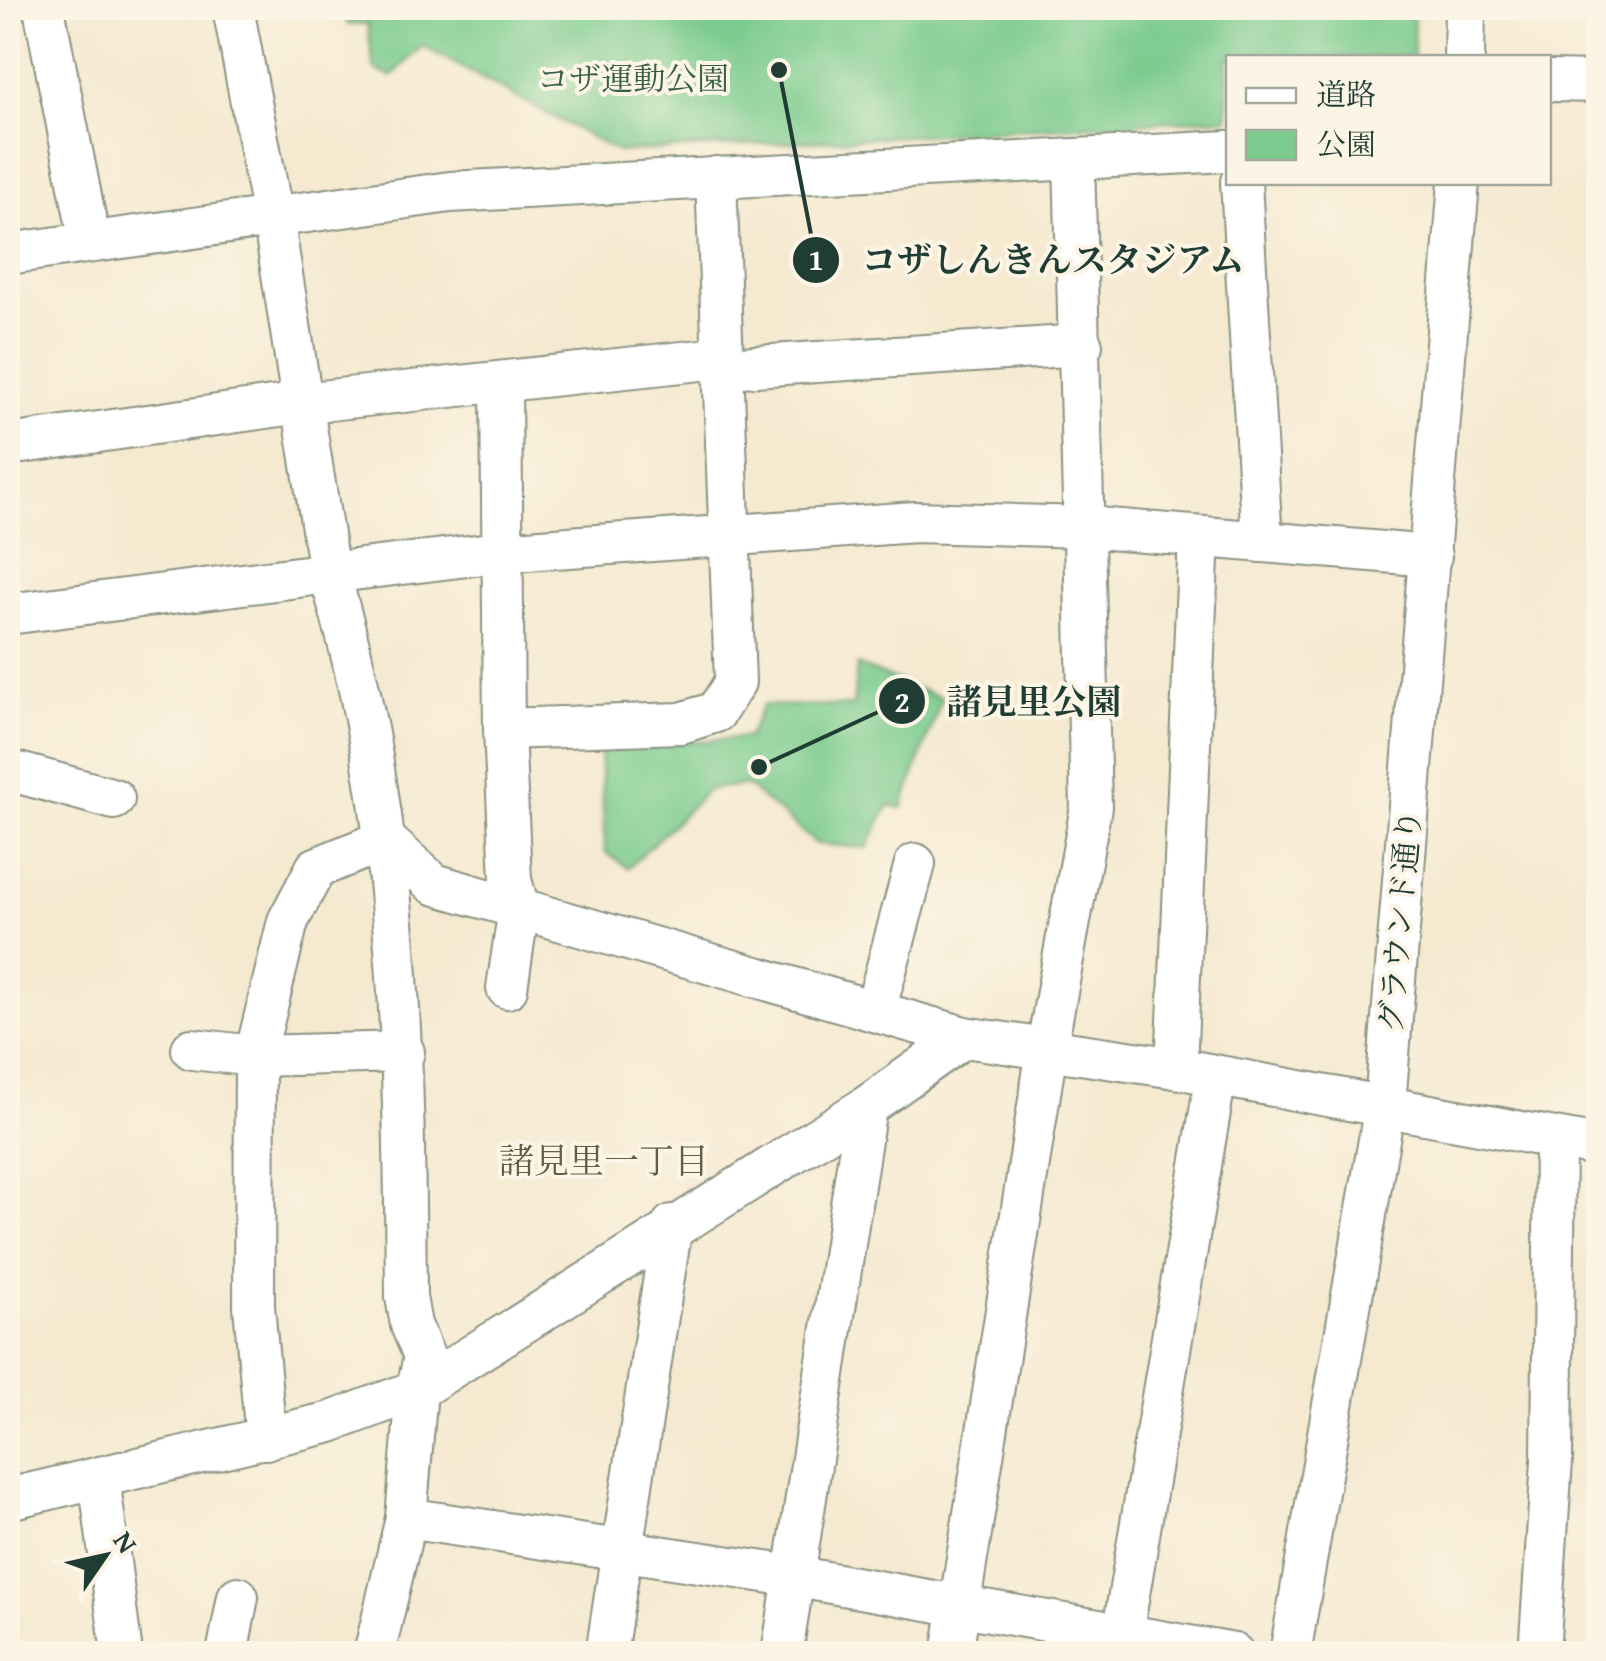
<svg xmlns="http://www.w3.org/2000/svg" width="1606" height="1661" viewBox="0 0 1606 1661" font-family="'Gentium Book Plus','Noto Serif JP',serif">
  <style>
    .green { fill: #7acb8d; stroke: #4c8460; stroke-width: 2.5 }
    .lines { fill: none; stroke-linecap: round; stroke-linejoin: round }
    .minor-casing { stroke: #8a9382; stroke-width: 44 }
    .minor { stroke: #fff; stroke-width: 40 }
    .labels { text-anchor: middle; stroke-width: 8; stroke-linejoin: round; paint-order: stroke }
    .park-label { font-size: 32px; fill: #36604a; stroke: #fcf5e5 }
    .street-label { font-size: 32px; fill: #1f3d34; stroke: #fcf5e5 }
    .neighbourhood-label { font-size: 35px; fill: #635c47; stroke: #fcf5e5 }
    .leader { fill: none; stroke: #1f3d34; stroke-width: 4 }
    .callout-dot { fill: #1f3d34; stroke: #fcf5e5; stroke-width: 4 }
    .mark-label { font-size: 30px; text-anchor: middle; font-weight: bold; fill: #fff }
    .callout-label { font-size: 35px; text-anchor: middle; font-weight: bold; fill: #1f3d34; stroke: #fcf5e5; stroke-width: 8; stroke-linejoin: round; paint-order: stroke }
  </style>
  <rect width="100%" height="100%" fill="#fcf5e5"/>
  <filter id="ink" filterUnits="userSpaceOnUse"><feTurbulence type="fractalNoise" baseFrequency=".01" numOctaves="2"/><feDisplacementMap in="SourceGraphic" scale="20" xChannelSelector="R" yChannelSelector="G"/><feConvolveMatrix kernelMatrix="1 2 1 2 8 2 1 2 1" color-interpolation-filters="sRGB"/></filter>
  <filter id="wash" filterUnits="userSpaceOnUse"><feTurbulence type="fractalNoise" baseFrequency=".0048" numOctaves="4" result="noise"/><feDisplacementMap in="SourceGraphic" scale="40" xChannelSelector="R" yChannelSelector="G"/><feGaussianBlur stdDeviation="2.25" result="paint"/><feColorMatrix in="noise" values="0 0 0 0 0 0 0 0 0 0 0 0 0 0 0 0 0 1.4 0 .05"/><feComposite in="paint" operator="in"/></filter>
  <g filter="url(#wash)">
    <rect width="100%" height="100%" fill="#f5e9d0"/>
    <g class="green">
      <polygon points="344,8 1414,8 1413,57 1228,58 1228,118 618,152 422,46 391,77 374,69 367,23 348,25"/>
      <polygon points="857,665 942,698 902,808 889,805 867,848 817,844 746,785 709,789 628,868 605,852 600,750 748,737 763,705 853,706"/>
    </g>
  </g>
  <g filter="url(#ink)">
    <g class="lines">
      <g class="minor-casing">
        <g id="minor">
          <polyline points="44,8 90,242"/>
          <polyline points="1464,58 1465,8"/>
          <polyline points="1548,81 1598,82"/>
          <polyline points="1241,182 1262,542"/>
          <polyline points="8,254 450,192 1228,151"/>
          <polyline points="501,385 504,729 511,880 519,908 507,988"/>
          <polyline points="8,445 301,403 710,359 740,367 1082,345"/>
          <polyline points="8,614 329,573 273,217 233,8"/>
          <polyline points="504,729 681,723 716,712 735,682 716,177"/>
          <polyline points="8,770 114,799"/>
          <polyline points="385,840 434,884 964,1037"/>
          <polyline points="875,1011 915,864"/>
          <polyline points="192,1049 255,1056 404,1052"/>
          <polyline points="1176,1068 1199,537"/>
          <polyline points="266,1439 254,1306 255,1056 288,921 316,868 385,840"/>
          <polyline points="99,1477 122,1654"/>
          <polyline points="8,1499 331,1422 417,1390 866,1107 964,1037 1176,1068 1598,1146"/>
          <polyline points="406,1518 792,1576 1234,1654"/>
          <polyline points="227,1654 238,1597"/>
          <path d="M374 1654 406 1518 417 1390 424 1356 411 1325 406 1297C404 1055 401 807 329 573L500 552 915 522 1085 527 1431 556"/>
          <polyline points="606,1654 672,1225"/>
          <polyline points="782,1654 866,1107"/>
          <polyline points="952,1654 1050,1030 1091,807 1074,159"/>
          <polyline points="1119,1654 1216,1076"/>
          <polyline points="1290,1654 1385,1105 1459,182"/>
          <polyline points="1539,1654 1552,1461 1555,1139"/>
        </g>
      </g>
      <use href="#minor" class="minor"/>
    </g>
  </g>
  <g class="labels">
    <g class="park-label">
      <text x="633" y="90">コザ運動公園</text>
    </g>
    <g class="street-label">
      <text transform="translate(1400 921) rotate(-85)" y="11">グラウンド通り</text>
    </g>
    <g class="neighbourhood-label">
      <text x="604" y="1173">諸見里一丁目</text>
    </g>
  </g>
  <path class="leader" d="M779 70L816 260M759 767L902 701"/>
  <g class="callout-dot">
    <circle cx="779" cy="70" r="10"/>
    <circle cx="759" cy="767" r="10"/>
    <circle cx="816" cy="260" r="25"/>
    <circle cx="902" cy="701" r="25"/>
  </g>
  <g class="mark-label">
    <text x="816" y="270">1</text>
    <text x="902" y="712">2</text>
  </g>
  <g class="callout-label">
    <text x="1053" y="272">コザしんきんスタジアム</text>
    <text x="1034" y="714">諸見里公園</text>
  </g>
  <rect width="1606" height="1661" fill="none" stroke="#fcf5e5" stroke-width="40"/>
  <rect x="1226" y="55" width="325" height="130" fill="#fcf5e5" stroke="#a4ab9e" stroke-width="2.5"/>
  <rect x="1246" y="88" width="50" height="15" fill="#ffffff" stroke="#a4ab9e" stroke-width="2.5"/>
  <text x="1316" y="105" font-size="30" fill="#1f3d34">道路</text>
  <rect x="1246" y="130" width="50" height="30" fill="#7acb8d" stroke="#a4ab9e" stroke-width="2.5"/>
  <text x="1316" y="155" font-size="30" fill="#1f3d34">公園</text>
  <g transform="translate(105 1556) rotate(56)" stroke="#fcf5e5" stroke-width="8" paint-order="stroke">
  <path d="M0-8L18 38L0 25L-18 38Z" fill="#1f3d34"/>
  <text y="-15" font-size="28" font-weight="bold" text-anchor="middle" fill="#1f3d34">N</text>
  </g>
</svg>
